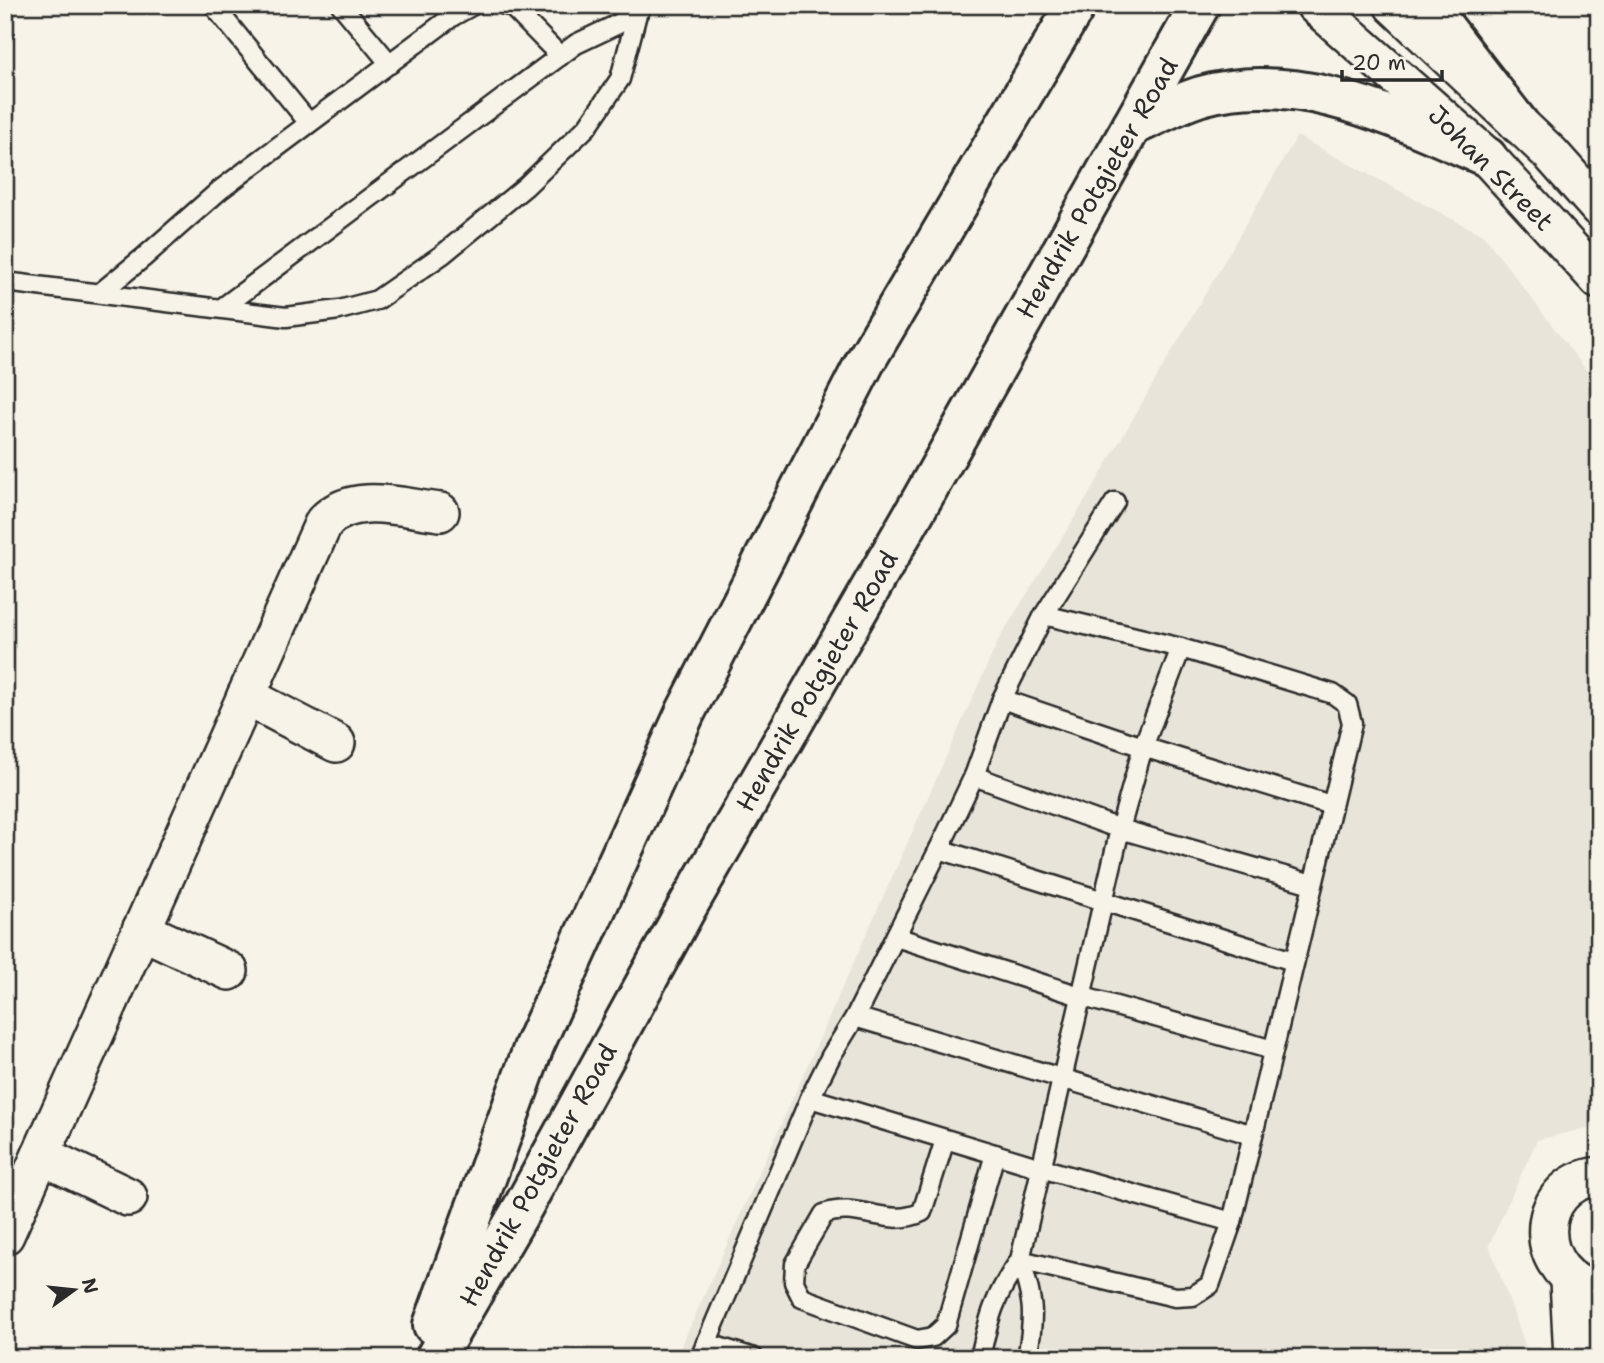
<svg xmlns="http://www.w3.org/2000/svg" width="1604" height="1363" viewBox="0 0 1604 1363" font-family="'Shantell Sans',sans-serif">
  <style>
    .built { fill: #e8e4da }
    .lines { fill: none; stroke-linecap: round; stroke-linejoin: round }
    .lane-casing { stroke: #2b2b2b; stroke-width: 23 }
    .street-casing { stroke: #2b2b2b; stroke-width: 42 }
    .secondary-casing { stroke: #2b2b2b; stroke-width: 44 }
    .lane { stroke: #f7f3e8; stroke-width: 18 }
    .street { stroke: #f7f3e8; stroke-width: 37 }
    .secondary { stroke: #f7f3e8; stroke-width: 38 }
    .labels { text-anchor: middle; stroke-width: 5; stroke-linejoin: round; paint-order: stroke }
    .street-label { font-size: 26px; fill: #2b2b2b; stroke: #f7f3e8 }
  </style>
  <rect width="100%" height="100%" fill="#f7f3e8"/>
  <filter id="ink" filterUnits="userSpaceOnUse"><feTurbulence type="fractalNoise" baseFrequency=".0143" numOctaves="2"/><feDisplacementMap in="SourceGraphic" scale="14" xChannelSelector="R" yChannelSelector="G"/><feConvolveMatrix kernelMatrix="1 2 1 2 8 2 1 2 1" color-interpolation-filters="sRGB"/></filter>
  <g filter="url(#ink)">
    <polygon class="built" points="1297,136 1484,236 1599,387 1599,1125 1537,1140 1489,1245 1530,1358 676,1358 999,639 1088,496"/>
    <g class="lines">
      <g class="lane-casing">
        <g id="lane">
          <polyline points="213,5 309,123"/>
          <polyline points="341,5 390,64"/>
          <polyline points="505,5 512,7 560,56"/>
          <polyline points="5,282 286,317 339,310 377,300 443,254 526,186 587,127 620,79 637,14"/>
          <polyline points="100,293 144,257 220,190 453,16 473,5"/>
          <polyline points="222,308 576,44 618,24 640,10"/>
          <polyline points="1115,502 1044,615 1002,699 974,776 939,849 855,1017 831,1056 810,1098 1041,1168 1232,1222"/>
          <polyline points="1044,615 1181,648"/>
          <polyline points="1002,699 1143,747 1331,805"/>
          <polyline points="974,776 1120,829 1312,884"/>
          <polyline points="939,849 1293,961"/>
          <polyline points="896,937 1080,996 1273,1050"/>
          <polyline points="855,1017 1253,1135"/>
          <path d="M945 1140 922 1212C888 1229 858 1201 824 1214L795 1264 794 1282 802 1298 917 1340 933 1337 946 1325 995 1154"/>
          <path d="M1020 1260C1034 1301 1035 1315 1027 1358"/>
          <polyline points="706,1343 754,1358"/>
          <polyline points="700,1358 810,1098"/>
          <path d="M980 1358C989 1316 995 1295 1020 1260L1120 829 1143 747 1181 648 1333 694 1347 704 1352 723 1232 1222 1210 1285 1193 1296 1175 1297 1020 1260"/>
        </g>
      </g>
      <g class="street-casing">
        <g id="street">
          <polyline points="1315,5 1487,157 1599,280"/>
          <polyline points="1393,5 1551,154 1599,208"/>
          <polyline points="246,696 336,743"/>
          <polyline points="141,930 229,971"/>
          <polyline points="41,1155 128,1197"/>
          <path d="M1599 1176C1530 1184 1531 1278 1599 1291"/>
          <path d="M5 1235 324 522C353 491 403 508 440 512"/>
          <polyline points="1569,1280 1573,1358"/>
        </g>
      </g>
      <g class="secondary-casing">
        <g id="secondary">
          <polyline points="1427,5 1519,124"/>
          <path d="M1132 126C1155 116 1178 103 1201 96 1301 68 1397 119 1487 157"/>
          <polyline points="433,1325 534,1046 685,713 865,362 1076,5"/>
          <polyline points="435,1358 523,1207 686,909 922,499 1200,5"/>
        </g>
      </g>
      <use href="#lane" class="lane"/>
      <use href="#street" class="street"/>
      <use href="#secondary" class="secondary"/>
    </g>
  </g>
  <g class="labels">
    <g class="street-label">
      <text transform="translate(1491 168) rotate(45)" y="9">Johan Street</text>
      <text transform="translate(1097 188) rotate(-60)" y="9">Hendrik Potgieter Road</text>
      <text transform="translate(817 681) rotate(-60)" y="9">Hendrik Potgieter Road</text>
      <text transform="translate(538 1175) rotate(-61)" y="9">Hendrik Potgieter Road</text>
    </g>
  </g>
  <rect width="1604" height="1363" fill="none" stroke="#f7f3e8" stroke-width="28"/>
  <rect x="14" y="14" width="1576" height="1335" fill="none" stroke="#2b2b2b" stroke-width="2.5" filter="url(#ink)"/>
  <g transform="translate(74 1290) rotate(75)" stroke="#f7f3e8" stroke-width="5" paint-order="stroke">
  <path d="M0-5L12 26L0 18L-12 26Z" fill="#2b2b2b"/>
  <text y="-10" font-size="19" font-weight="bold" text-anchor="middle" fill="#2b2b2b">N</text>
  </g>
  <path d="M1342 70v10h100v-10" fill="none" stroke="#2b2b2b" stroke-width="3.5"/>
  <text x="1352" y="70" font-size="21" fill="#2b2b2b" stroke="#f7f3e8" stroke-width="5" paint-order="stroke">20 m</text>
</svg>
